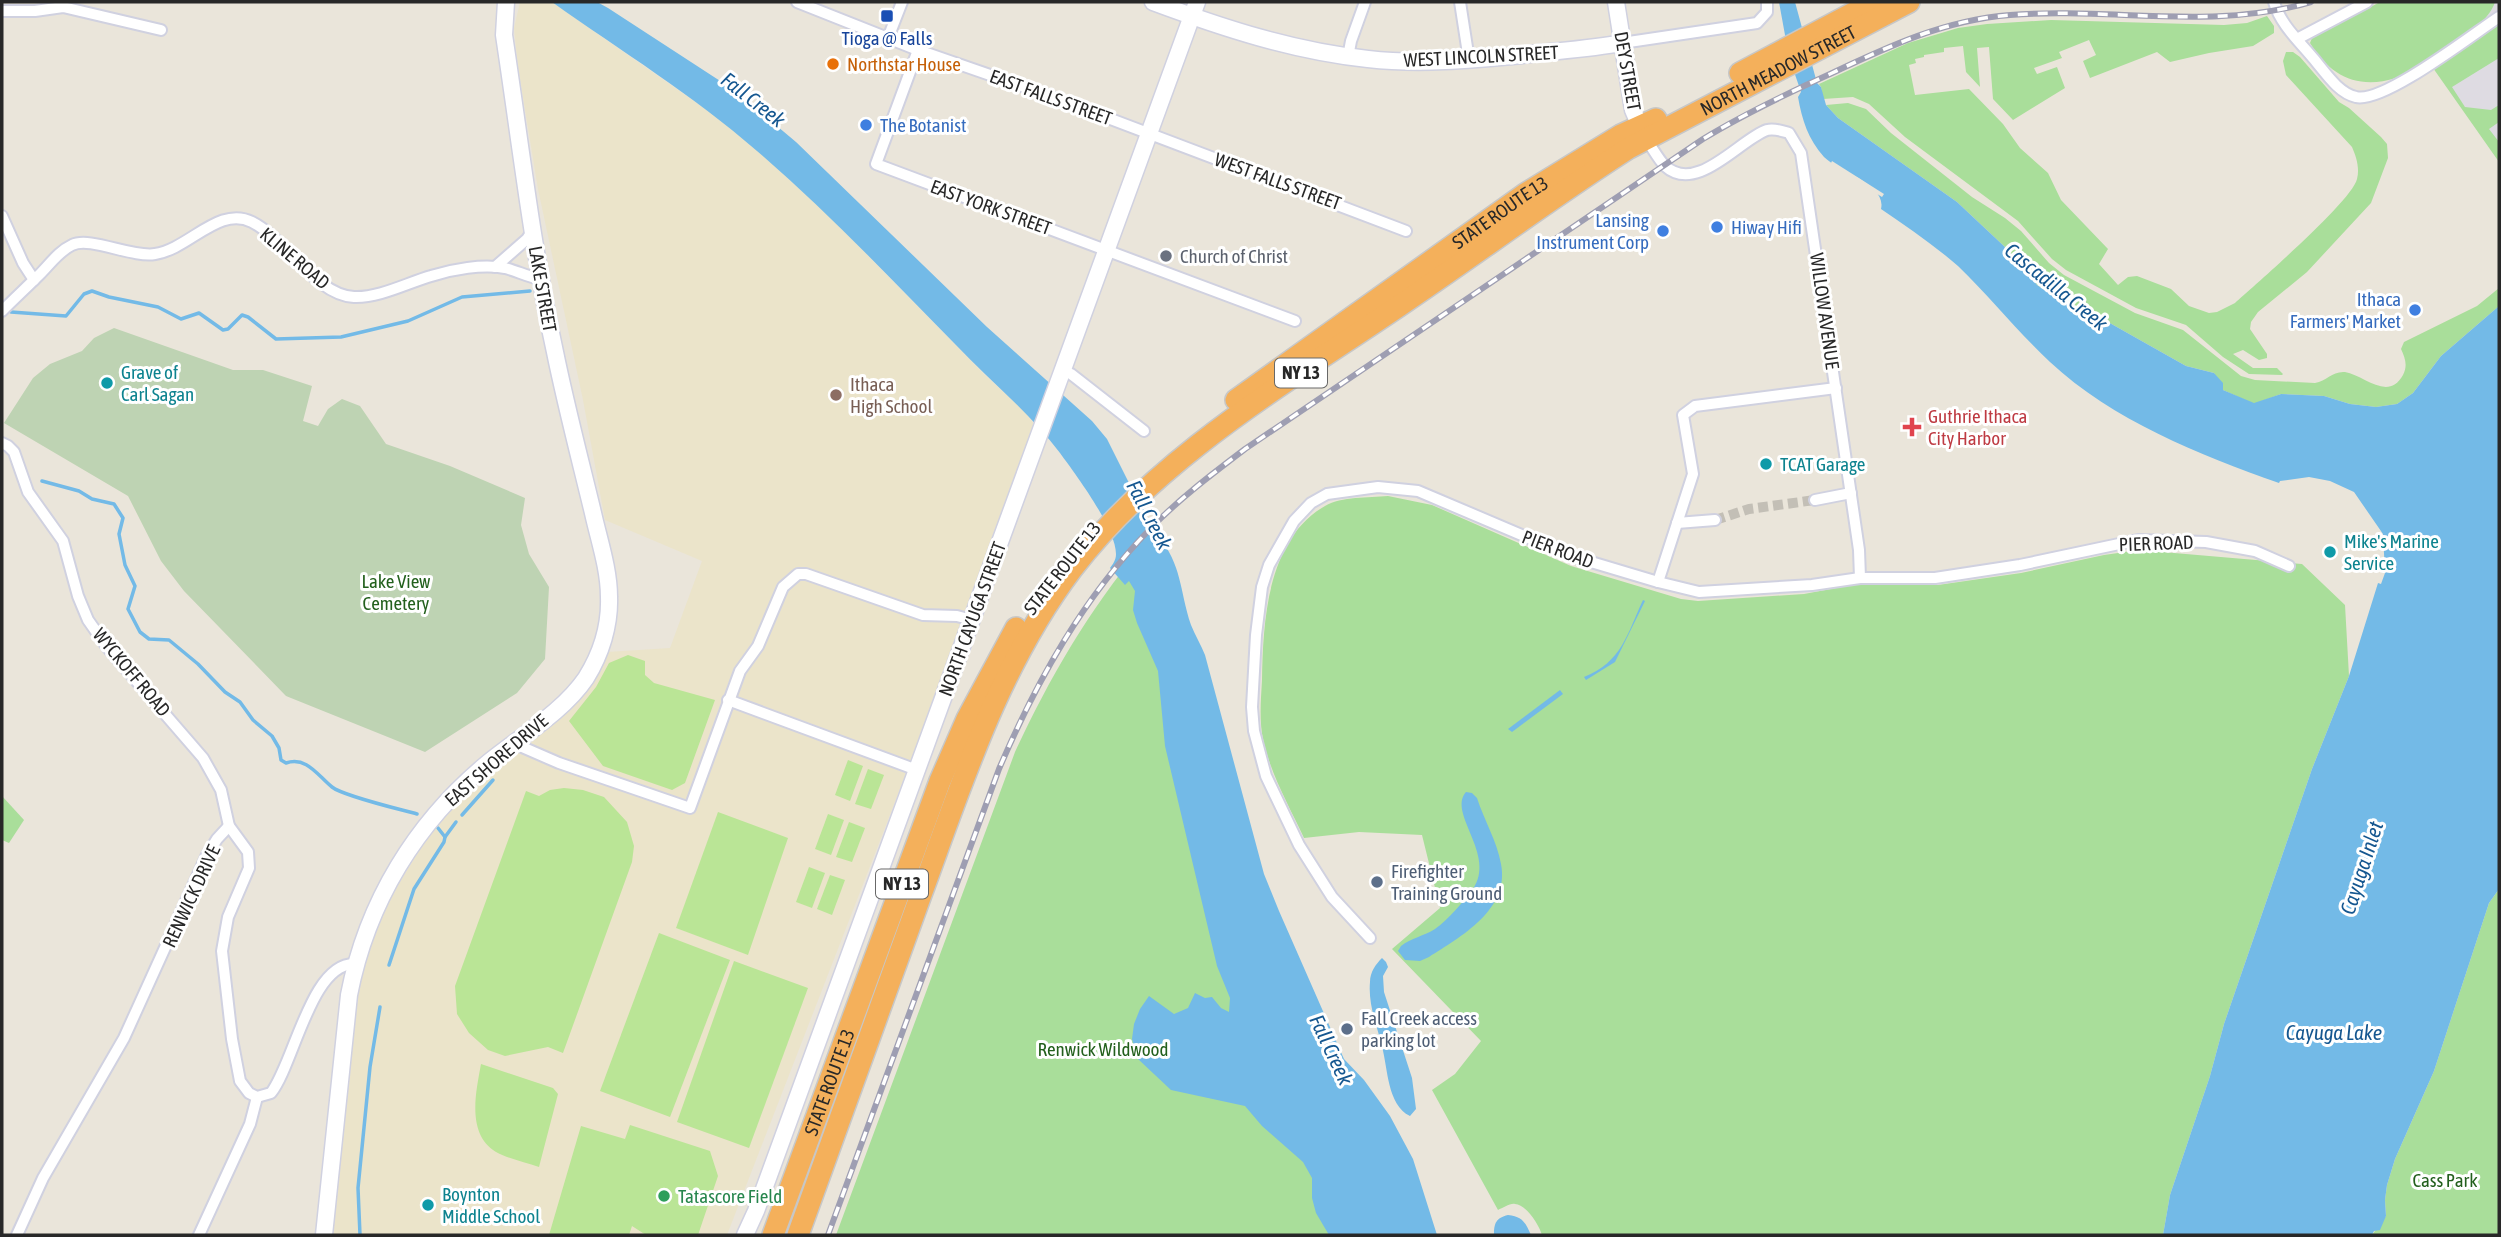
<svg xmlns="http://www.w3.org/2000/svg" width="2501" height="1237" viewBox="0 0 2501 1237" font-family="'Asap Condensed',sans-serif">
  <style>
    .industrial { fill: #dedbe2 }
    .education { fill: #ebe4ca }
    .green { fill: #a9de9a }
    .cemetery { fill: #bed3b3 }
    .pitch { fill: #bae596 }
    .water { fill: #73bae7 }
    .pier { fill: #eae5da }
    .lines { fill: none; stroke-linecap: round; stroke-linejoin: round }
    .stream { stroke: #73bae7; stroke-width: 3.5 }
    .street-tunnel { stroke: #c3bfb6; stroke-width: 10; stroke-dasharray: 10 5; stroke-linecap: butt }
    .street-casing { stroke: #d0d1e0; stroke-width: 14 }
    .secondary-casing { stroke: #d0d1e0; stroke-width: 19 }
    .highway-casing { stroke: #c7c7c7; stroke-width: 24 }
    .street { stroke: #fff; stroke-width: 10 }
    .secondary { stroke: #fff; stroke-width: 16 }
    .highway { stroke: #f4b05b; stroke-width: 21 }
    .rail-casing { stroke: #9e9eb2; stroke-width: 6 }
    .rail { stroke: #fff; stroke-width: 3.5; stroke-dasharray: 10; stroke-linecap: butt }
    .transit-dot { fill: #1a4fb4; stroke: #fff; stroke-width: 2.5 }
    .food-dot { fill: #e8710a; stroke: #fff; stroke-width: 2.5 }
    .shop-dot { fill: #3f7fe0; stroke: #fff; stroke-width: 2.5 }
    .worship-dot { fill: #6b7280; stroke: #fff; stroke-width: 2.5 }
    .culture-dot { fill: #0f9aa8; stroke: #fff; stroke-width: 2.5 }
    .education-dot { fill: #8d6e63; stroke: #fff; stroke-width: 2.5 }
    .health-dot { fill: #e0444e; stroke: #fff; stroke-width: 2.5 }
    .service-dot { fill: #5c6f8a; stroke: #fff; stroke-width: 2.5 }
    .leisure-dot { fill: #2e9e5b; stroke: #fff; stroke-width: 2.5 }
    .labels { text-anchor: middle; stroke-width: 6; stroke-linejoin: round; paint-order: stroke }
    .shield { fill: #fff; stroke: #686868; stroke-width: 2 }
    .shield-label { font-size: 18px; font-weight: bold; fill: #282828 }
    .transit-label { font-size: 19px; fill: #164399; stroke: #fff }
    .street-label { font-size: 19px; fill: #282828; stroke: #fff }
    .food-label { font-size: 19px; fill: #c56008; stroke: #fff; text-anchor: start }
    .shop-label { font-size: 19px; fill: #366cbe; stroke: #fff; text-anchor: start }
    .worship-label { font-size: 19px; fill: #5b616d; stroke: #fff; text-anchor: start }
    .culture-label { font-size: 19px; fill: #0d838f; stroke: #fff; text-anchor: start }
    .education-label { font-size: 19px; fill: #785e54; stroke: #fff; text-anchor: start }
    .health-label { font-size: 19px; fill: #be3a42; stroke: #fff; text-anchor: start }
    .park-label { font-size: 19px; fill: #23601d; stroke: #fff }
    .service-label { font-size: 19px; fill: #4e5e75; stroke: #fff; text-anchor: start }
    .leisure-label { font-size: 19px; fill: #27864d; stroke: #fff; text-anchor: start }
    .water-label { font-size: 21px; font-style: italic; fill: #155790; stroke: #fff }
  </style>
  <rect width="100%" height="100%" fill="#eae5da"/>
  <polygon class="industrial" points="2488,2 2499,2 2499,155 2421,45"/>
  <polygon class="education" points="520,2 552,2 714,115 757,150 830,217 985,375 1025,412 1034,424 952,655 727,1235 332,1235 350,1046 360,979 373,933 394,891 424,843 448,813 546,730 589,683 607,652 670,648 702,561 605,520 583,400 538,189 518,67 514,28"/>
  <g class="green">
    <path d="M2380 2H2495C2485 33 2423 62 2396 78 2358 90 2330 76 2310 43L2312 38Z"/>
    <path d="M2267 16 2274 26V33L2253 46 2209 53 2170 62 2157 52 2090 78 2083 61 2096 55 2089 40 2059 52 2062 58 2034 68 2037 74 2057 67 2065 88 2013 120 1993 99 1989 47 1977 48 1980 87 1966 72 1963 46 1944 48V52L1924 55V57L1915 59 1916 63 1909 65 1915 95 1969 89 2003 124 2020 148 2048 173 2061 200 2108 249 2099 264 2118 285 2128 277 2137 276 2171 289 2189 306 2209 313 2217 312 2235 303C2257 283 2352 201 2357 179 2360 168 2356 156 2352 147L2286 75 2283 61 2286 52H2293L2300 57 2339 102 2349 108 2381 137 2387 144 2388 158 2371 203 2307 272 2258 312 2251 322 2250 329 2267 354V358L2259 360 2243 350 2233 354 2253 368H2277L2283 374 2282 375 2249 374 2223 357 2186 325 2136 308 2066 270 2052 259 2018 221 1905 137 1869 104 1853 97 1823 99 1821 87 1819 84 1908 43 1958 28 1987 24 2051 20 2224 25 2247 23Z"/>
    <polygon points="2499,24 2499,58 2452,87 2465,107 2491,110 2499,105 2499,122 2489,129 2499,142 2499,162 2433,68"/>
    <path d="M1848 103 1866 109 1891 133 1972 197 2005 218 2021 231 2049 263 2064 275 2135 313 2183 330 2241 376 2255 380 2315 383C2327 381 2332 371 2345 372 2364 375 2388 402 2403 375 2408 365 2405 358 2401 349L2404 342 2477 306 2499 288V306L2441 356 2413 393 2397 404 2376 407 2350 404 2324 396 2281 394 2254 404 2223 390 2214 373 2186 366 2092 313 2063 302 2037 285 2006 248 1957 202 1838 118 1826 105Z"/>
    <path d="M1388 496 1432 505 1571 566 1681 599 1698 601 1804 594 1863 583 1938 585 2021 573 2104 555 2139 550 2302 564 2345 605 2349 676 2312 769 2224 1024 2210 1076 2170 1195 2163 1235H1542C1539 1225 1527 1205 1515 1204 1510 1203 1503 1208 1498 1210L1432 1090 1455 1074 1481 1041 1392 949 1440 908 1422 835 1359 832 1304 838C1289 806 1270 773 1263 739 1259 720 1261 699 1262 680 1263 622 1267 539 1325 506 1342 496 1368 498 1388 496Z"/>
    <path d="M1141 548 1197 736 1404 1235H836L1015 752C1049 679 1088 611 1141 548Z"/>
    <polygon points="2,796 24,820 9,843 2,840"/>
    <polygon points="2499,889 2499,1235 2372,1235 2386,1216 2385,1200 2387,1185 2395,1159 2434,1071 2489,903"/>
  </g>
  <polygon class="cemetery" points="114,328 233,370 263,370 312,386 303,421 318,426 328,409 342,399 360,406 386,444 450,466 525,498 521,525 529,554 549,587 545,659 517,693 425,752 286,696 184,591 161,561 128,496 4,423 33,378 50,364 82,351 94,338"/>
  <g class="pitch">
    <polygon points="628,655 645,661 645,675 654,683 715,700 685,783 672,790 603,766 569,721 596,687 609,663"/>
    <polygon points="848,760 863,766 850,801 835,795"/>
    <polygon points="868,769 884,775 871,809 855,804"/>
    <polygon points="564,788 583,790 604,797 627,822 634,846 632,862 563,1053 548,1047 505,1056 488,1050 469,1033 457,1014 455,986 526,791 539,796 550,790"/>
    <polygon points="718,812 788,838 748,955 676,928"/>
    <polygon points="828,814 844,820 831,855 815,849"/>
    <polygon points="849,822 865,828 852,862 836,857"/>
    <polygon points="809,867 825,873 812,908 796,902"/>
    <polygon points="830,875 845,880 832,915 817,909"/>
    <polygon points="659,933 730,960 670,1117 600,1091"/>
    <polygon points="734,961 808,988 749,1148 677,1122"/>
    <path d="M481 1064 553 1088 558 1094 539 1167C525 1162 509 1159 496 1152 466 1134 476 1092 481 1064Z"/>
    <polygon points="630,1125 710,1151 718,1176 698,1235 646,1235 632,1226 629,1235 549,1235 581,1126 625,1139"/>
  </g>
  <g class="water">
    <path d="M552 2H597L608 8 734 90 796 142 987 327 1092 421 1107 439 1141 507 1146 510V518L1144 522 1152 534H1157C1183 567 1179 589 1191 625 1195 635 1201 645 1205 655L1264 874 1279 911 1344 1059 1364 1080 1390 1116 1413 1159 1437 1235H1329L1316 1213 1312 1198V1178L1303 1162 1262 1126 1245 1106 1171 1090 1138 1059 1132 1039 1134 1024 1140 1009 1149 996 1174 1014 1188 1008 1195 993 1205 998 1212 997 1221 1008 1229 1012 1230 998 1217 966 1165 746 1158 671 1137 623 1133 610 1135 591 1129 581 1125 585 1110 568C1113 564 1116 560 1116 554 1116 528 1076 475 1060 453 1029 412 989 380 954 343 890 278 827 211 757 151 693 95 621 51 552 2Z"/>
    <path d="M1779 2H1795L1817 83 1821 87 1826 105 1838 118 1957 202 2006 248 2037 285 2063 302 2092 313 2186 366 2214 373 2223 383V390L2254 403 2281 394 2324 396 2350 404 2376 407 2397 404 2413 393 2441 356 2499 306V889L2489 903 2434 1071 2395 1159 2387 1185 2385 1200 2386 1216 2380 1230 2374 1231 2372 1235H2163L2170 1195 2210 1076 2224 1024 2312 769 2349 676 2378 583 2381 584 2385 573 2383 534 2354 492 2330 481 2309 477 2280 481 2279 483C2200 455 2112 420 2050 362 2018 332 1990 297 1958 266 1934 245 1907 227 1881 209 1887 184 1839 172 1824 157 1808 139 1802 120 1798 97L1801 92 1789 57Z"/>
    <path d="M1643 600 1645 601 1615 662 1586 680 1584 677C1622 662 1627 634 1643 600Z"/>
    <polygon points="1560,690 1563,694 1512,732 1508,729"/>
    <path d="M1466 792 1472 793 1477 798C1484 820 1497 841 1501 864 1510 910 1460 937 1429 957L1420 961 1405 960 1398 951 1401 946C1411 938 1424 936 1435 929 1448 920 1463 902 1473 889 1497 855 1447 813 1466 792Z"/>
    <path d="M1382 958 1386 962 1388 967 1383 976 1384 992 1412 1078 1416 1109 1410 1116C1387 1105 1388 1068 1382 1047 1377 1025 1368 1005 1370 982 1370 972 1376 964 1382 958Z"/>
    <path d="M1508 1215C1523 1217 1525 1222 1531 1235H1494C1494 1223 1496 1218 1508 1215Z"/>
  </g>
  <polygon class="pier" points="1832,161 1884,194 1882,197 1830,165"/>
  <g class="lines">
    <g class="stream">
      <polyline points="11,312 66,316 84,294 92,291 109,297 158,307 181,319 199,313 223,330 228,329 242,315 248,317 276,339 341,337 408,321 462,297 530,291"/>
      <path d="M42 481 79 491 92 499 114 504 123 518 119 534 125 565 135 586 128 609 140 632 149 639 169 640 198 664 225 692 240 702 253 720 272 736 279 748 281 760 286 763C307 756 318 776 332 787 343 796 399 809 417 814"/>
      <polyline points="462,815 493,780"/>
      <polyline points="445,837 456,822"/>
      <polyline points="389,965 414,889 444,842 445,837 438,828"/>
      <polyline points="360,1235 358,1188 370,1067 380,1007"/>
    </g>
    <polyline class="street-tunnel" points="1715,520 1749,509 1815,500"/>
    <g class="street-casing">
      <g id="street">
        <polyline points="797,2 918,50 1042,93 1406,231"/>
        <polyline points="1460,2 1469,60"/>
        <path d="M2274 2C2280 24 2299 41 2313 58 2325 72 2338 93 2356 97 2383 104 2473 34 2499 17"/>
        <polyline points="2,11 35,11 63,7 161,30"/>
        <polyline points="888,38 902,2"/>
        <polyline points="2297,39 2367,2"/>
        <polyline points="1622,43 1757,23 1767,12 1767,2"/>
        <polyline points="918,50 876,164 1295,321"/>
        <polyline points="1348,57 1351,41 1365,2"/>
        <path d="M1646 139C1652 147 1658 159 1665 166 1697 195 1740 139 1767 130 1775 128 1782 131 1789 133L1801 153 1859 550 1860 578"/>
        <polyline points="2,216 23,263 34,280"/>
        <polyline points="495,267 527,239 533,230"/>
        <path d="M2 311C15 298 28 286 40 274 50 264 59 251 72 245 90 236 132 258 155 254 189 249 219 205 252 222 286 239 315 295 354 297 379 298 407 283 431 276 453 269 482 264 505 268 517 271 528 277 540 279"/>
        <polyline points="1062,370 1071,374 1144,431"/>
        <path d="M2 443 8 446 14 452 28 492 63 541 78 596 88 620 107 647 203 758 221 790 229 826 248 852 249 868 228 917 222 951 232 1039 240 1081 249 1093 257 1097 271 1093C294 1064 311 962 355 964"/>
        <polyline points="1815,500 1851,493"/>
        <polyline points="1677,523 1715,520"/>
        <polyline points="1658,582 1693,474 1683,415 1695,406 1836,388"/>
        <polyline points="728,700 917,770"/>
        <polyline points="513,743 559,763 690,808 740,671 758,646 783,587 798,574 806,574 923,615 957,616 972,620"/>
        <polyline points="1370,938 1332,897 1299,845 1266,776 1254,731 1252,707 1256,635 1262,587 1269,565 1294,521 1311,503 1327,494 1378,487 1418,491 1571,556 1658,582 1699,592 1812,585 1860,578 1935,578 2020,565 2138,540 2206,542 2255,551 2289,566"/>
        <polyline points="17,1235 43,1178 124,1038 207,855 217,839 229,826"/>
        <polyline points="199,1235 250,1124 257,1097"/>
      </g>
    </g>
    <g class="secondary-casing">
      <g id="secondary">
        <path d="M1153 2C1223 28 1293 51 1368 59 1419 65 1471 60 1522 55 1555 51 1589 49 1622 43"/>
        <polyline points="1616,2 1633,110 1644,136"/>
        <path d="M324 1235 349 995C367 902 416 822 489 762 521 736 563 712 586 678 601 654 610 625 609 597 609 569 599 540 593 513 580 459 566 406 555 352 532 247 520 140 504 35L506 2"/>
        <polyline points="745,1235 756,1211 1197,2"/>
      </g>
    </g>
    <g class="highway-casing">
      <g id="highway">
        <polyline points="1740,73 1874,2"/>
        <path id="s1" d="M1236 400 1525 194 1621 135 1656 119"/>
        <path id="s2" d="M773 1235 940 781 967 719 1016 628"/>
        <path id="s3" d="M798 1235C839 1121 881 1007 922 892 963 780 999 666 1072 569 1158 457 1284 384 1399 306 1476 254 1551 198 1629 148L1909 2"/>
      </g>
    </g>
    <use href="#street" class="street"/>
    <use href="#secondary" class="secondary"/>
    <use href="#highway" class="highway"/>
    <g class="rail-casing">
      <path id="rail" d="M828 1235 999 769C1037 680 1083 598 1150 529 1179 499 1212 474 1245 449L1703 139C1744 114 1786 94 1830 74 1889 46 1945 20 2010 15 2111 7 2212 31 2311 2"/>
    </g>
    <use href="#rail" class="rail"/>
  </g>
  <rect class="transit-dot" x="880" y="9" width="14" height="14" rx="3.5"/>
  <circle class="food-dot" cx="833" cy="64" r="7"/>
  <g class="shop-dot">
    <circle cx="866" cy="125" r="7"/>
    <circle cx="1717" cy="227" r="7"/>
    <circle cx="1663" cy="231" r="7"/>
    <circle cx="2415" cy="310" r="7"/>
  </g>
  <circle class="worship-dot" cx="1166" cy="256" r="7"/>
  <g class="culture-dot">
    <circle cx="107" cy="383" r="7"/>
    <circle cx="1766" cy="464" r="7"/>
    <circle cx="2330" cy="552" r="7"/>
    <circle cx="428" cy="1205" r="7"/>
  </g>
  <circle class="education-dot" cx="836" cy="395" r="7"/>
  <path class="health-dot" d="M1908.5 416.5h7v7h7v7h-7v7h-7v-7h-7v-7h7z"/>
  <g class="service-dot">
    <circle cx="1377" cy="882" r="7"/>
    <circle cx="1347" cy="1029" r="7"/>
  </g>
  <circle class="leisure-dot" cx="664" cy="1196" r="7"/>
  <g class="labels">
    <g class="shield">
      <rect x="1275" y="358.5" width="52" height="29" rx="5"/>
      <rect x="876" y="869.5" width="52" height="29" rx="5"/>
    </g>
    <g class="shield-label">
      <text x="1301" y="379">NY 13</text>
      <text x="902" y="890">NY 13</text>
    </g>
    <g class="transit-label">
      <text x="887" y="45">Tioga @ Falls</text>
    </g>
    <g class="street-label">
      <text transform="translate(1481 56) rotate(-3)" y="7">WEST LINCOLN STREET</text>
      <text dy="7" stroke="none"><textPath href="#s3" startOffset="1591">NORTH MEADOW STREET</textPath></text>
      <text transform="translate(1628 71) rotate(80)" y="7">DEY STREET</text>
      <text transform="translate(1051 97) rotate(20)" y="7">EAST FALLS STREET</text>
      <text transform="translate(1278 181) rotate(20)" y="7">WEST FALLS STREET</text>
      <text transform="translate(991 207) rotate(20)" y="7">EAST YORK STREET</text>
      <text dy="7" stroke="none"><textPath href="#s1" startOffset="324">STATE ROUTE 13</textPath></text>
      <text transform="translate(295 258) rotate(40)" y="7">KLINE ROAD</text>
      <text transform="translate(543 289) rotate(80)" y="7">LAKE STREET</text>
      <text transform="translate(1825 311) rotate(82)" y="7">WILLOW AVENUE</text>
      <text transform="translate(2156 543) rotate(-2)" y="7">PIER ROAD</text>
      <text transform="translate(1558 549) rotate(21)" y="7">PIER ROAD</text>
      <text transform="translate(1062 568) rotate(-52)" y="7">STATE ROUTE 13</text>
      <text transform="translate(972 619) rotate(-70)" y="7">NORTH CAYUGA STREET</text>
      <text transform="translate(132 672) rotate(50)" y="7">WYCKOFF ROAD</text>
      <text transform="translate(496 760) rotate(-41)" y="7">EAST SHORE DRIVE</text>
      <text transform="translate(191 896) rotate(-65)" y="7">RENWICK DRIVE</text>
      <text dy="7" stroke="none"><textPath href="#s2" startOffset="163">STATE ROUTE 13</textPath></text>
    </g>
    <g class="food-label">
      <text x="847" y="71">Northstar House</text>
    </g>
    <g class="shop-label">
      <text x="880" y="132">The Botanist</text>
      <text x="1649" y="227" text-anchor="end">Lansing<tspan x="1649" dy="22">Instrument Corp</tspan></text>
      <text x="1731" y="234">Hiway Hifi</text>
      <text x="2401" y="306" text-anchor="end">Ithaca<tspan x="2401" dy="22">Farmers' Market</tspan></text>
    </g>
    <g class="worship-label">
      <text x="1180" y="263">Church of Christ</text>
    </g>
    <g class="culture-label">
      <text x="121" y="379">Grave of<tspan x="121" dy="22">Carl Sagan</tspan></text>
      <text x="1780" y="471">TCAT Garage</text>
      <text x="2344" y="548">Mike's Marine<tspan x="2344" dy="22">Service</tspan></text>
      <text x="442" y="1201">Boynton<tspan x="442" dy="22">Middle School</tspan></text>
    </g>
    <g class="education-label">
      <text x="850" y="391">Ithaca<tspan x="850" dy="22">High School</tspan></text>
    </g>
    <g class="health-label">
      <text x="1928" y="423">Guthrie Ithaca<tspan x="1928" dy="22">City Harbor</tspan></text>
    </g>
    <g class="park-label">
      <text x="396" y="588">Lake View<tspan x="396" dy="22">Cemetery</tspan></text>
      <text x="1103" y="1056">Renwick Wildwood</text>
      <text x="2445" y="1187">Cass Park</text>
    </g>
    <g class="service-label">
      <text x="1391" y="878">Firefighter<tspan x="1391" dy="22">Training Ground</tspan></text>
      <text x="1361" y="1025">Fall Creek access<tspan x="1361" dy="22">parking lot</tspan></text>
    </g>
    <g class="leisure-label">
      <text x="678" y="1203">Tatascore Field</text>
    </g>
    <g class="water-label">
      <text transform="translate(753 100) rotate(38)" y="7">Fall Creek</text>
      <text transform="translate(2056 287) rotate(39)" y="7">Cascadilla Creek</text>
      <text transform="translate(1149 515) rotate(63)" y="7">Fall Creek</text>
      <text transform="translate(2362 868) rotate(-72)" y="7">Cayuga Inlet</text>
      <text x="2334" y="1040">Cayuga Lake</text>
      <text transform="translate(1331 1050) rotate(65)" y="7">Fall Creek</text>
    </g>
  </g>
  <rect width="2501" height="1237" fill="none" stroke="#282828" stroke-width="7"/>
</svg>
